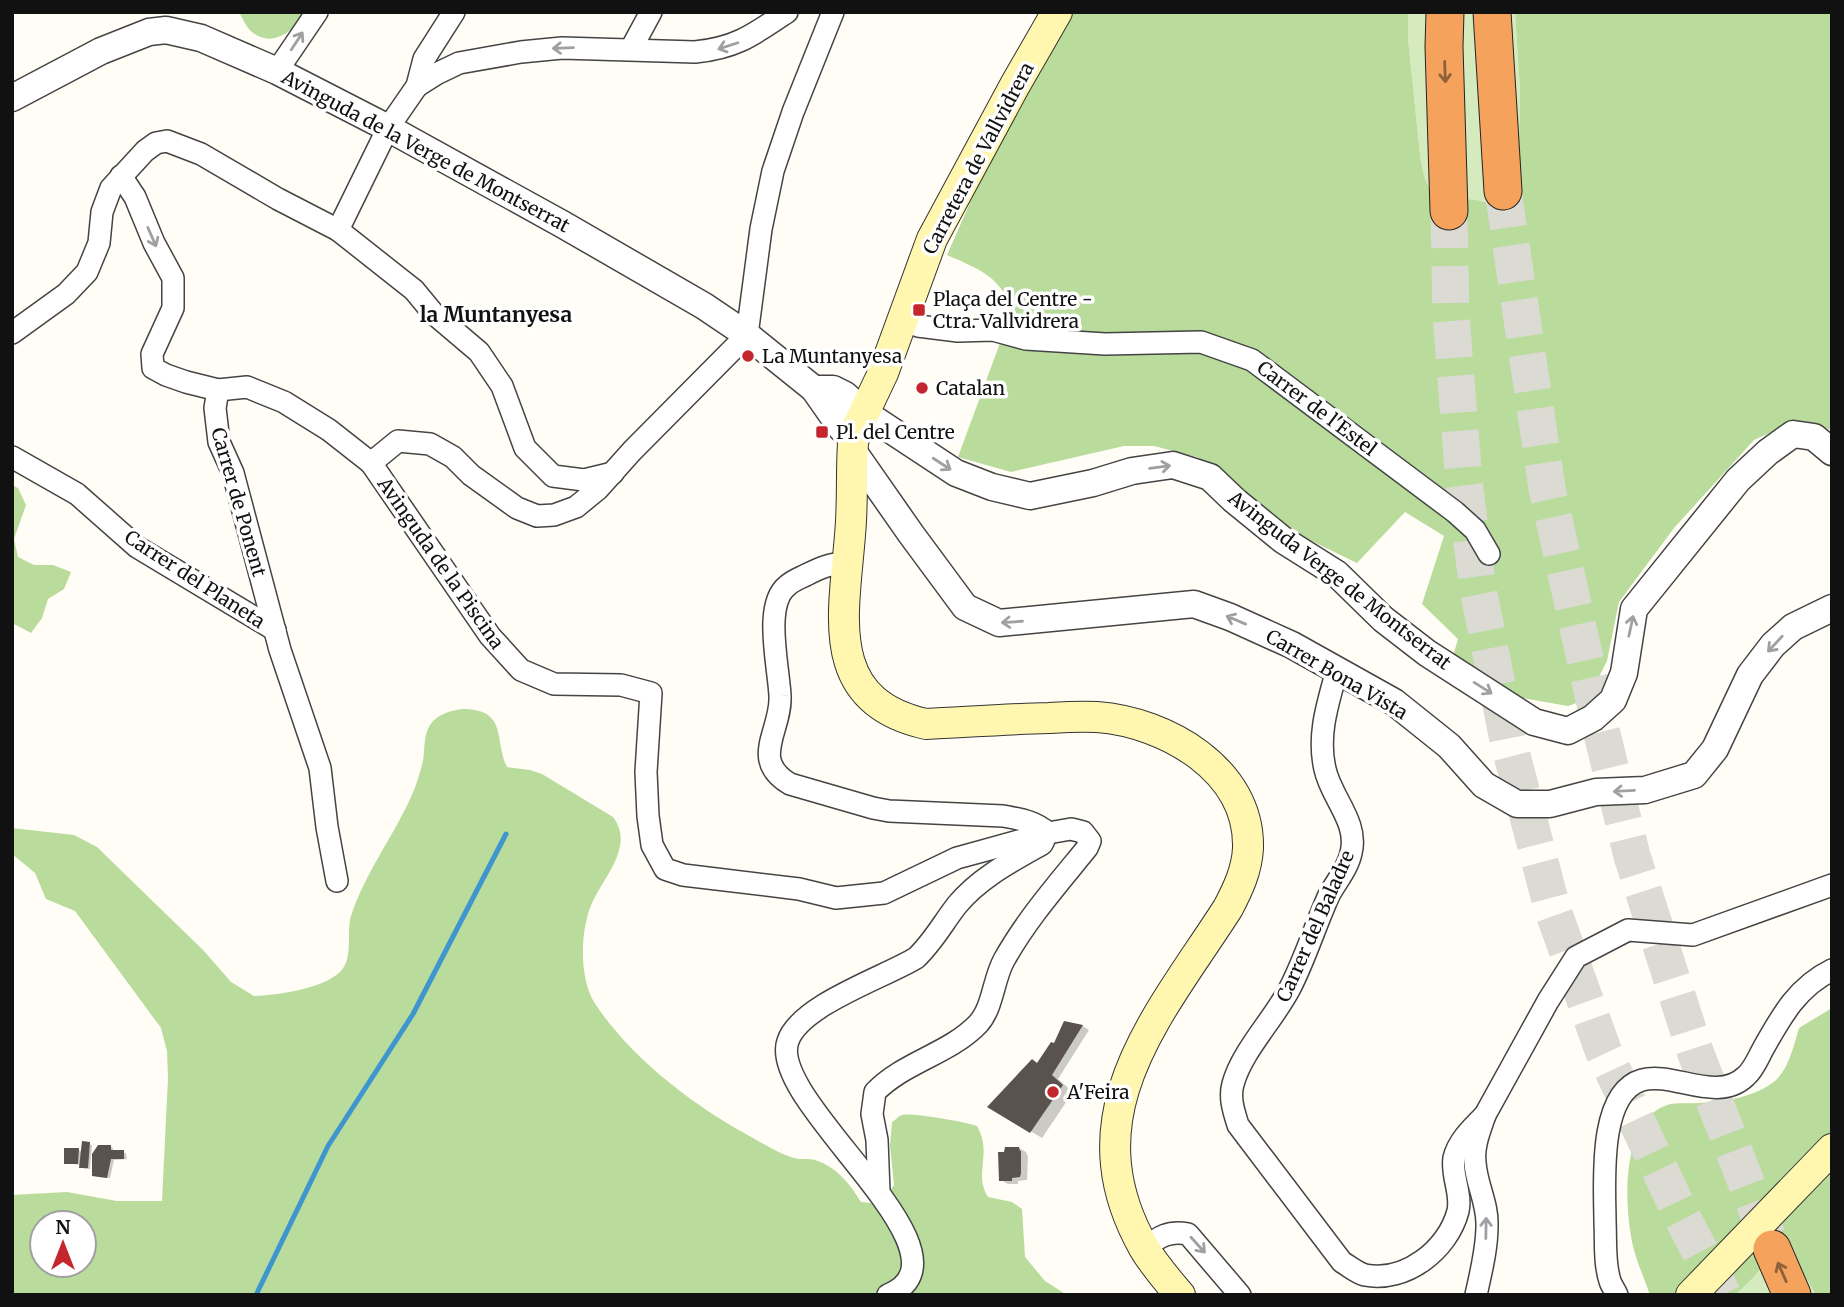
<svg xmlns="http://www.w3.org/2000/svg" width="1844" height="1307" viewBox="0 0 1844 1307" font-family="Merriweather,serif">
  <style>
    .green { fill: #d5ebbd }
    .forest { fill: #b9dc9c; fill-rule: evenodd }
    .shadow { fill: #0003 }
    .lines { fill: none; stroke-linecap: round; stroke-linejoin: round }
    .stream { stroke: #3f96cf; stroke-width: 5 }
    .building { fill: #5a524d }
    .motorway-tunnel { stroke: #dbdad3; stroke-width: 37; stroke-dasharray: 37 18; stroke-linecap: butt }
    .minor-casing { stroke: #444; stroke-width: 24 }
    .tertiary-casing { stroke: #444; stroke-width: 29 }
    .secondary-casing { stroke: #333; stroke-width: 32 }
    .motorway-casing { stroke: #222; stroke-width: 39 }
    .minor { stroke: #fff; stroke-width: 21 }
    .tertiary { stroke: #fff; stroke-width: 26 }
    .secondary { stroke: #fff6b0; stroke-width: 30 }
    .motorway { stroke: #f5a25d; stroke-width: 37 }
    .oneway { stroke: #a0a0a0 }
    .oneway2 { stroke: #8e613b }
    .poi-dot { fill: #c4262e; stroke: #fff; stroke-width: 2.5 }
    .labels { text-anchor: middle; stroke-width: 7; stroke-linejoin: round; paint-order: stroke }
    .street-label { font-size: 19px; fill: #111; stroke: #fff }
    .poi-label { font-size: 19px; fill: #111; stroke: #fff; text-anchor: start }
    .neighbourhood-label { font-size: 21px; font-weight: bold; fill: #111; stroke: #fff }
  </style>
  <rect width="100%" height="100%" fill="#fffdf5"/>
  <g class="green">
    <path d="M1408 12H1515L1520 91 1518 185 1493 205C1472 197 1462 198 1441 205L1428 190 1422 173 1408 39Z"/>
    <polygon points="1781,1245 1792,1254 1816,1295 1735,1295 1750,1281"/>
  </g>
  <g class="forest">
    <path d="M239 12H305C295 30 273 49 252 32 246 27 243 19 239 12Z"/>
    <path d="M1073 12H1408V39L1420 154C1422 175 1427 189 1441 205 1462 198 1472 197 1493 205L1518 185 1520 91 1515 12H1832V430L1796 421 1754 440 1674 528 1619 602 1607 661 1588 699 1568 706 1517 697 1453 656 1458 639 1422 604 1444 536 1405 512 1357 563 1289 530 1259 510 1234 480 1197 457 1154 446H1124L1011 472 958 457 1011 313C1005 278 977 268 947 255L991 155Z"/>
    <polygon points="12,485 18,488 26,505 14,539 18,557 34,565 53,565 71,572 64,589 48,599 42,618 31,633 12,623"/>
    <path d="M462 709C508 709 494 739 507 767L530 770 542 774 613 817C635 846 604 876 592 903 580 930 579 977 594 1002 628 1055 691 1104 746 1134 760 1142 778 1153 794 1158 801 1160 808 1158 815 1160 837 1167 850 1184 861 1202L881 1204 894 1185 890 1146 892 1122C896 1120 898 1116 902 1115 909 1112 967 1122 977 1126 993 1154 973 1173 988 1197L1012 1202 1022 1209 1025 1257 1045 1281 1067 1295H12V1195L67 1192 117 1201H162L168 1078 167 1051 161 1028 75 911 46 899 35 873 12 854V828L74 835 97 847 204 951 231 982 254 996C278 995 322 989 340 972 354 958 346 933 351 916 365 873 393 837 411 797 416 786 420 773 423 761 425 750 423 736 430 725 437 714 450 711 462 709ZM42 1223H84V1265H42Z"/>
    <path d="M1832 1008V1295H1816L1792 1254 1781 1246 1750 1281 1735 1295H1650C1645 1280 1638 1265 1634 1250 1624 1211 1619 1121 1667 1105 1677 1102 1689 1104 1699 1103 1724 1102 1755 1097 1775 1081 1789 1069 1794 1044 1799 1028Z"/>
  </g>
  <g class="shadow">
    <polygon points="1065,1023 1083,1026 1089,1030 1058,1079 1073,1092 1042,1138 990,1107 1038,1065 1055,1046"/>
    <polygon points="89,1144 92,1145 90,1169 84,1169 81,1165 65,1163 78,1150 83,1152"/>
    <polygon points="110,1146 113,1148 113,1152 126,1153 127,1159 114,1160 110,1178 97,1177 94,1175"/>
    <polygon points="1019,1148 1026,1152 1028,1157 1027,1180 1018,1181 1018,1184 1008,1184 1001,1180"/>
  </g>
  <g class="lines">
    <polyline class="stream" points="256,1295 328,1146 413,1014 506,834"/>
  </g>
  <g class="building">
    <polygon points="1064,1021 1083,1025 1052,1075 1063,1085 1030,1133 987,1107 1032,1059 1037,1063 1051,1042 1054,1043"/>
    <polygon points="82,1141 90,1142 88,1168 79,1168"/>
    <polygon points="98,1145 111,1145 111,1150 124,1150 124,1159 111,1159 107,1178 92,1176 92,1154"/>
    <polygon points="1005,1147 1019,1147 1020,1151 1021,1151 1021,1173 1020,1177 1012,1178 1012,1181 999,1181 998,1152 1004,1152"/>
    <polygon points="64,1148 79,1148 78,1164 64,1164"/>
  </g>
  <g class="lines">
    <g class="motorway-tunnel">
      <polyline points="1503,191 1547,488 1600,726 1632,856 1696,1054 1772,1249"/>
      <polyline points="1449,211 1451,315 1464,482 1478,589 1508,740 1552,908 1603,1050 1682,1217 1723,1295"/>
    </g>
    <g class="minor-casing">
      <g id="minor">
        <polyline points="631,49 651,12"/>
        <polyline points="277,71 317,12"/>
        <path d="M417 86 436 74 459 63 521 52 562 48 695 52C736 48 753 35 787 12"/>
        <path d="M121 176 135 197 154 243 173 278V308L152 354 153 368 166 375 186 382 218 390 247 387 284 402 329 430 371 463 490 636 521 670 554 684 621 685 651 693 646 772 648 816 652 845 665 869 683 875 799 889 836 898 884 893 957 858 1048 833 1071 829 1083 832 1090 841 1087 848C1057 885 1027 919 1004 960 993 980 993 1008 978 1024 949 1054 904 1062 875 1092L872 1114 877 1140 879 1192"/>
        <polyline points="338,230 388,128 417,86 424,59 454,12"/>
        <polyline points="902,319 918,326 958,331 993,330 1026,339 1105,344 1201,342 1252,360 1455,512 1475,530 1489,554"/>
        <polyline points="12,333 66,294 87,272 99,243 102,212 111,188 145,151 156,143 167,141 201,154 278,199 338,230 414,290 433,313 479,352 502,386 525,448 553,476 584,480 613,473"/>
        <polyline points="218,390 215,408 219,442 233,473 280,650 320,768 327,827 337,881"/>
        <polyline points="12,457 77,494 137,547 275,630"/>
        <polyline points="371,463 398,441 430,444 453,457 471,475 517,508 537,516 554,515 576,507 598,489 632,451 747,335 761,229 773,171 793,112 833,12"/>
        <path d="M847 563C831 563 820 568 806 575 800 578 792 581 787 586 763 605 779 668 780 696 782 730 749 760 790 784L873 808 889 811 1003 816C1019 819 1035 821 1048 833"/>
        <path d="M1337 670C1328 703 1317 735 1325 769 1331 798 1359 822 1351 853 1348 868 1336 882 1329 895 1315 926 1305 959 1290 988 1274 1019 1242 1051 1233 1084 1229 1098 1234 1112 1238 1125L1342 1262C1349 1266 1357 1273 1365 1275 1405 1283 1448 1250 1458 1211 1462 1193 1451 1176 1454 1158 1458 1141 1473 1127 1485 1115"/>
        <path d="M1144 1248C1159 1237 1169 1230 1188 1234L1240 1295"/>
        <path d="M888 1295C984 1255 766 1102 788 1041 800 1005 885 977 916 958 933 942 943 923 957 905 979 878 1012 861 1042 844L1044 840"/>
        <path d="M1476 1295C1481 1272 1487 1249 1487 1226 1488 1203 1476 1184 1475 1162 1473 1146 1480 1130 1485 1115L1548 1001 1576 957 1628 930 1693 935 1832 885"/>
        <path d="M1617 1295C1615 1290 1611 1285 1610 1281 1604 1263 1606 1240 1605 1222 1605 1186 1597 1093 1642 1080 1673 1071 1717 1104 1746 1076 1754 1069 1758 1058 1763 1049 1781 1017 1797 987 1832 970"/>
      </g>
    </g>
    <g class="tertiary-casing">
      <g id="tertiary">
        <polyline points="12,98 101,51 149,32 166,30 201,38 277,71 388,128 562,224 704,306 747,335 814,389 842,429 854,437"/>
        <polyline points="814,389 833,389 845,395 865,413 956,473 992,487 1030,496 1093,483 1132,471 1173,465 1210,477 1234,500 1283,540 1337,574 1383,619 1427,653 1534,722 1568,731 1593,718 1613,700 1624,673 1634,609 1738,480 1768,452 1793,434 1814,437 1832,452"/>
        <polyline points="853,451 911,534 965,607 999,623 1194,604 1230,617 1292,645 1394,702 1449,746 1484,785 1517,804 1550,804 1596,792 1645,790 1694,775 1715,749 1750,675 1773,645 1793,627 1832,608"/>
      </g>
    </g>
    <g class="secondary-casing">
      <g id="secondary">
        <path d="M1057 12 1015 85 932 239 883 373 856 430 853 443C851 474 853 505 850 535 844 614 822 701 926 724 967 722 1008 719 1049 718 1065 717 1081 716 1097 717 1166 722 1250 770 1248 848 1247 870 1238 889 1228 908 1158 1017 1068 1114 1144 1248 1154 1265 1167 1280 1180 1295"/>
        <polyline points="1691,1295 1832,1149"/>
      </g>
    </g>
    <g class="motorway-casing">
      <g id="motorway">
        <polyline points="1445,12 1444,47 1449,211"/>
        <polyline points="1492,12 1503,191"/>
        <polyline points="1772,1249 1792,1295"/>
      </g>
    </g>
    <use href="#minor" class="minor"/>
    <use href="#tertiary" class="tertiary"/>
    <use href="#secondary" class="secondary"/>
    <use href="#motorway" class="motorway"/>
  </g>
  <defs><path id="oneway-shaft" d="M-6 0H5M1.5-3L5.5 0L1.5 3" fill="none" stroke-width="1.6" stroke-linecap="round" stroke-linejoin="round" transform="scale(1.75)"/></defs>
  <g class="oneway">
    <use href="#oneway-shaft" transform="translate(297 41) rotate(-57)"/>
    <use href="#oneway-shaft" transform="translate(728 46) rotate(162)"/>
    <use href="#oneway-shaft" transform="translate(563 48) rotate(178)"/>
    <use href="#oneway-shaft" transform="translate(152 237) rotate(66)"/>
    <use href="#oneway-shaft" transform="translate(942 464) rotate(33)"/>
    <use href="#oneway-shaft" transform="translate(1160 467) rotate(-8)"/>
    <use href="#oneway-shaft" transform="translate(1236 620) rotate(-157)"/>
    <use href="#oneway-shaft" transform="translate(1012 622) rotate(176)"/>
    <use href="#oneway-shaft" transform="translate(1631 626) rotate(-78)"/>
    <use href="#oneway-shaft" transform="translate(1775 644) rotate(133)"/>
    <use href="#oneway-shaft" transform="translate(1483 688) rotate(32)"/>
    <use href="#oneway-shaft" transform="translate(1624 791) rotate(177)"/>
    <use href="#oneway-shaft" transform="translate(1486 1228) rotate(-89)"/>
    <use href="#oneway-shaft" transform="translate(1198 1245) rotate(48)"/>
  </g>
  <g class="oneway2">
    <use href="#oneway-shaft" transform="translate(1445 72) rotate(88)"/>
    <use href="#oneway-shaft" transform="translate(1782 1272) rotate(-114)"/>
  </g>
  <g class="poi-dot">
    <rect x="912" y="303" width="14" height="14" rx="3.5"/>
    <circle cx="748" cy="356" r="7"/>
    <circle cx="922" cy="388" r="7"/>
    <rect x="815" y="425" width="14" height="14" rx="3.5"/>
    <circle cx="1053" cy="1092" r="7"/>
  </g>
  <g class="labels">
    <g class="street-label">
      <text transform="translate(426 151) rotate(28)" y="7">Avinguda de la Verge de Montserrat</text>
      <text transform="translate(978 158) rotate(-62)" y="7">Carretera de Vallvidrera</text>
      <text transform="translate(1317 408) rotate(37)" y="7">Carrer de l'Estel</text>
      <text transform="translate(239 502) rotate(74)" y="7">Carrer de Ponent</text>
      <text transform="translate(441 563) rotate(55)" y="7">Avinguda de la Piscina</text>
      <text transform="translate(195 579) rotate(33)" y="7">Carrer del Planeta</text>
      <text transform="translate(1340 580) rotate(38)" y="7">Avinguda Verge de Montserrat</text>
      <text transform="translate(1337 674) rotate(30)" y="7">Carrer Bona Vista</text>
      <text transform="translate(1315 926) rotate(-66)" y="7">Carrer del Baladre</text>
    </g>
    <g class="poi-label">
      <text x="933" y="306">Plaça del Centre -<tspan x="933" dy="22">Ctra. Vallvidrera</tspan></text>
      <text x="762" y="363">La Muntanyesa</text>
      <text x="936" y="395">Catalan</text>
      <text x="836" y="439">Pl. del Centre</text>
      <text x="1067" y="1099">A'Feira</text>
    </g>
    <g class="neighbourhood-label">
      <text x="496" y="322">la Muntanyesa</text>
    </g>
  </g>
  <rect width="1844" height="1307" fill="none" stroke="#111111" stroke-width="28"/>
  <g transform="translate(63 1244)"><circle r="33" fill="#ffffff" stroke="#a0a0a0" stroke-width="2"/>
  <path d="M0-5L12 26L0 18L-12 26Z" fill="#c4262e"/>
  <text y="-10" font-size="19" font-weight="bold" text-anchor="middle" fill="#111111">N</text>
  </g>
</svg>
